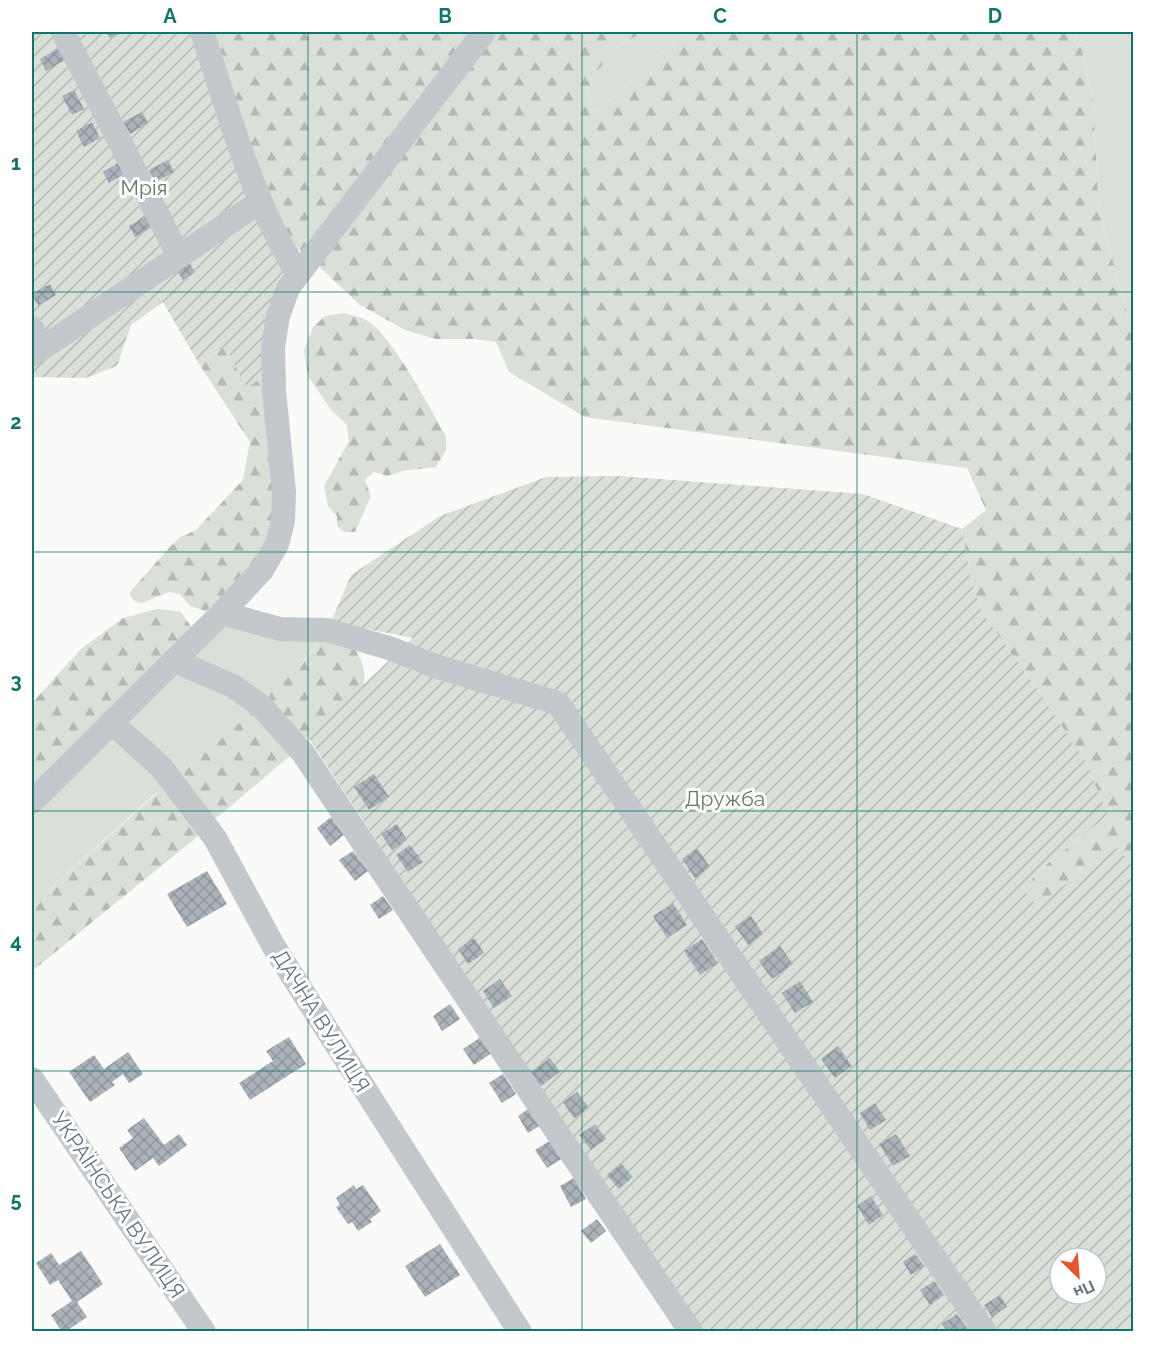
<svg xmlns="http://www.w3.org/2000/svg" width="1165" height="1363" viewBox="0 0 1165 1363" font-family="Raleway,sans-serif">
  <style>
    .grass { fill: #dadfd7 }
    .forest { fill: url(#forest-firs) }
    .garden { fill: url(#garden-furrows); fill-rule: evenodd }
    .building { fill: url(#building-cross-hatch) }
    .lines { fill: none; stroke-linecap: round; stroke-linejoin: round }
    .minor { stroke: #c3c8cc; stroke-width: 24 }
    .grid { fill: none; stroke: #0f766e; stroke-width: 1.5; stroke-opacity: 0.55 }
    .labels { text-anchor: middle; stroke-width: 6; stroke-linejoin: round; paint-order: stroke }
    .park-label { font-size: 21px; fill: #687a64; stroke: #fff }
    .street-label { font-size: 21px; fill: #657683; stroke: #fff }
    .neatline { fill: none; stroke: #0f766e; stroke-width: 2 }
    .grid-label { font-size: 20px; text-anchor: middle; font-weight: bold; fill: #0f766e }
  </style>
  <defs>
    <pattern id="forest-firs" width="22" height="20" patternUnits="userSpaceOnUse" patternTransform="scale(1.5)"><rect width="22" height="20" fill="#dadfd7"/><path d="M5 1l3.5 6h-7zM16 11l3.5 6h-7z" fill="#b4b9b4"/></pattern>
    <pattern id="garden-furrows" width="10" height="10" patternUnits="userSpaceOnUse" patternTransform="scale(1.5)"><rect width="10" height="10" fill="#dadfd7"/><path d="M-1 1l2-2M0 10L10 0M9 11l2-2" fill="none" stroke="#b4b9b4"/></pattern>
    <pattern id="building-cross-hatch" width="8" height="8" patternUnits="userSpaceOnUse" patternTransform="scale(1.5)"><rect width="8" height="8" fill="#aab3b9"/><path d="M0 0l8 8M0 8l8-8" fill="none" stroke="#8e969c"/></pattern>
  </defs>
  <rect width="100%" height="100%" fill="#fafaf8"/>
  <g class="grass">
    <polygon points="644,32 685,32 596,113 588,96 592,77 618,46"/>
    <polygon points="1074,32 1133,32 1133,328 1128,315 1099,211 1093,101 1081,46"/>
    <polygon points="227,621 320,641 268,703 186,658"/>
    <polygon points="176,668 257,710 181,774 125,717"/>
    <polygon points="113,732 171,789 156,793 32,905 32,813"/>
  </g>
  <g class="forest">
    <polygon points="211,32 644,32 618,46 592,77 588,96 596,113 685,32 1074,32 1081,46 1093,101 1099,211 1128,315 1133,328 1133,866 1117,849 1041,902 1031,901 1025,890 1037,872 1108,815 1047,703 981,611 971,579 962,529 986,510 967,468 585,417 509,372 496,342 474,339 436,339 405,330 360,305 310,258 279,232"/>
    <path d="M344 313C351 315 360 317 366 320 391 333 431 410 446 436V450L436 467 403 471 387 476 374 472 365 480 371 496 355 532H344L337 526V516L328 506 324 486 349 441 347 425 332 411 308 376 304 350 313 327 325 316Z"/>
    <polygon points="225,346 266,377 277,518 256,565 206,611 190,606 180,594 169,592 142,603 134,601 129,593 169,548 179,538 196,530 243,480 250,442 199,364"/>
    <polygon points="157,609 181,612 192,628 32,788 32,703 81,649 123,618"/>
    <path d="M347 640C359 654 368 667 363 686L308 737 303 738 269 697 273 690 304 661 320 641Z"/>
    <polygon points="252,712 292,754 219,816 213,819 181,774"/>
    <polygon points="163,788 200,830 197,837 32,971 32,905"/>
  </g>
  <g class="garden">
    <polygon points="32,32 211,32 279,232 300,250 279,279 269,313 266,377 246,387 225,346 199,364 163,302 131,325 117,366 86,378 32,377"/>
    <path d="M619 476 863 494 962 529 971 579 981 611 1047 703 1086 763 1108 815 1037 872 1025 890 1031 901 1041 902 1117 848 1133 866V1331H700L308 737 413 638 331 622 351 575 440 516 546 477ZM1060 1258H1096V1294H1060Z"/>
  </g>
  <g class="building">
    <polygon points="106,32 124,32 110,38"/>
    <polygon points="58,49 65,60 46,71 40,59"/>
    <polygon points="74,90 84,109 72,115 62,96"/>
    <polygon points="142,112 148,123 130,134 123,122"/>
    <polygon points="92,122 100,138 84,147 76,131"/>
    <polygon points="168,160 174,172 155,182 149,170"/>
    <polygon points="121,161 128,172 109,183 103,172"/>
    <polygon points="148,215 154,226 135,237 129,226"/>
    <polygon points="189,262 195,272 183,280 176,269"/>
    <polygon points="50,284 56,295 38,306 32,294"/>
    <polygon points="374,774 389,797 369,810 354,787"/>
    <polygon points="331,817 344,835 330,846 317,828"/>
    <polygon points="397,824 407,840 392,850 381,834"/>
    <polygon points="410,845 423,862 408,872 396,855"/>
    <polygon points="697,848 710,867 695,878 682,859"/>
    <polygon points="353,851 368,871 355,881 339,860"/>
    <polygon points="207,871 227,904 187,927 167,894"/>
    <polygon points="383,896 393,910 379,919 370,905"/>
    <polygon points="673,903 687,925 667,938 653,916"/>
    <polygon points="751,916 763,934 748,945 735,926"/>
    <polygon points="474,938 484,953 468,964 458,949"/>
    <polygon points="702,939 718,963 700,975 684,951"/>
    <polygon points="780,946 793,964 772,979 759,961"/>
    <polygon points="500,979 512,996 494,1008 483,991"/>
    <polygon points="800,981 813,1002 795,1013 782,993"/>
    <polygon points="450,1004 460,1019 442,1031 433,1016"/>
    <polygon points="289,1037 306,1064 250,1100 239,1083 273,1061 266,1051"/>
    <polygon points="481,1037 492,1053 474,1065 463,1049"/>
    <polygon points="838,1046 852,1066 835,1078 821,1059"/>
    <polygon points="128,1052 143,1074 129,1083 123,1074 112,1082 115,1085 90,1102 69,1072 94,1055 104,1069"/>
    <polygon points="550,1058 560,1072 541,1086 530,1073"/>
    <polygon points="503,1074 516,1094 502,1103 489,1083"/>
    <polygon points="577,1092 589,1108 574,1118 563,1102"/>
    <polygon points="875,1103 886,1120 870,1130 860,1113"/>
    <polygon points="530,1108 541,1125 528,1133 518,1116"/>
    <polygon points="144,1118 164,1145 179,1134 187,1145 159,1166 153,1158 135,1171 119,1148 133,1138 127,1130"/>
    <polygon points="595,1124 606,1139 591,1150 579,1135"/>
    <polygon points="896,1134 910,1156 893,1166 879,1144"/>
    <polygon points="551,1140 563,1158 547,1168 535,1150"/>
    <polygon points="621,1163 633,1177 619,1189 607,1175"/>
    <polygon points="574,1178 586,1199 571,1207 560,1186"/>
    <polygon points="354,1185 356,1189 363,1185 381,1211 370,1219 372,1222 358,1231 352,1222 348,1224 336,1207 340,1205 336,1198"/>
    <polygon points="871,1196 883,1215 869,1225 857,1206"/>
    <polygon points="597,1219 606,1231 591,1243 581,1231"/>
    <polygon points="440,1244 460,1275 425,1297 405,1266"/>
    <polygon points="81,1251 103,1284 77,1302 87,1317 65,1332 62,1332 51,1315 72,1301 58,1280 50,1285 36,1263 51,1253 59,1265"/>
    <polygon points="915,1254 924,1266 911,1275 903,1262"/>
    <polygon points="934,1281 944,1295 930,1305 920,1290"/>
    <polygon points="1000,1295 1007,1307 992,1317 984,1305"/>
    <polygon points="957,1314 968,1330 947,1332 942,1324"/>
  </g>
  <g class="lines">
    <g class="minor">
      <polyline points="63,32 179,256"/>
      <path d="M202 32C229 113 252 201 298 274"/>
      <polyline points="32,328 42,348"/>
      <polyline points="32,355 260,202"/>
      <polyline points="222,613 280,629 327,630 389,648 438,667 558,703 985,1332"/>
      <polyline points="175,661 233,686 261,706 303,753 691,1332"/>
      <polyline points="111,722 161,767 215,838 274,947 520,1332"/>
      <polyline points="32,802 222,613 262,570 277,544 283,521 284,492 274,390 273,348 278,316 288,288 484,32"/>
      <polyline points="32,1079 204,1332"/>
    </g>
  </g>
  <path class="grid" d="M308 32V1332M582 32V1332M857 32V1332M32 292H1134M32 552H1134M32 811H1134M32 1071H1134"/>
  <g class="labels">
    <g class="park-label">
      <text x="144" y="195">Мрія</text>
      <text x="725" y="806">Дружба</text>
    </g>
    <g class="street-label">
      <text transform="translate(321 1021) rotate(58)" y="7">ДАЧНА ВУЛИЦЯ</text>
      <text transform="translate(118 1205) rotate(56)" y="7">УКРАЇНСЬКА ВУЛИЦЯ</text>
    </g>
  </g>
  <rect width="1165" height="1363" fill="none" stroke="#ffffff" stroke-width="66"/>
  <g transform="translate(1078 1276) rotate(155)"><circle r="28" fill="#ffffff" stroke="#c1c8cd" stroke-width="1.5"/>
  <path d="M0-4.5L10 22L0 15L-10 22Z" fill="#e4572e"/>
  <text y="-9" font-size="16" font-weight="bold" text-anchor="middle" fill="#657683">Пн</text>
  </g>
  <rect x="33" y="33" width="1099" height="1297" class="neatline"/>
  <g class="grid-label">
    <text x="170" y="23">A</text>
    <text x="445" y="23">B</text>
    <text x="720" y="23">C</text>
    <text x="995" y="23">D</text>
    <text x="16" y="170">1</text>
    <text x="16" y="429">2</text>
    <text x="16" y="688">3</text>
    <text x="16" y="948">4</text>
    <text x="16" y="1207">5</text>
  </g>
</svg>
